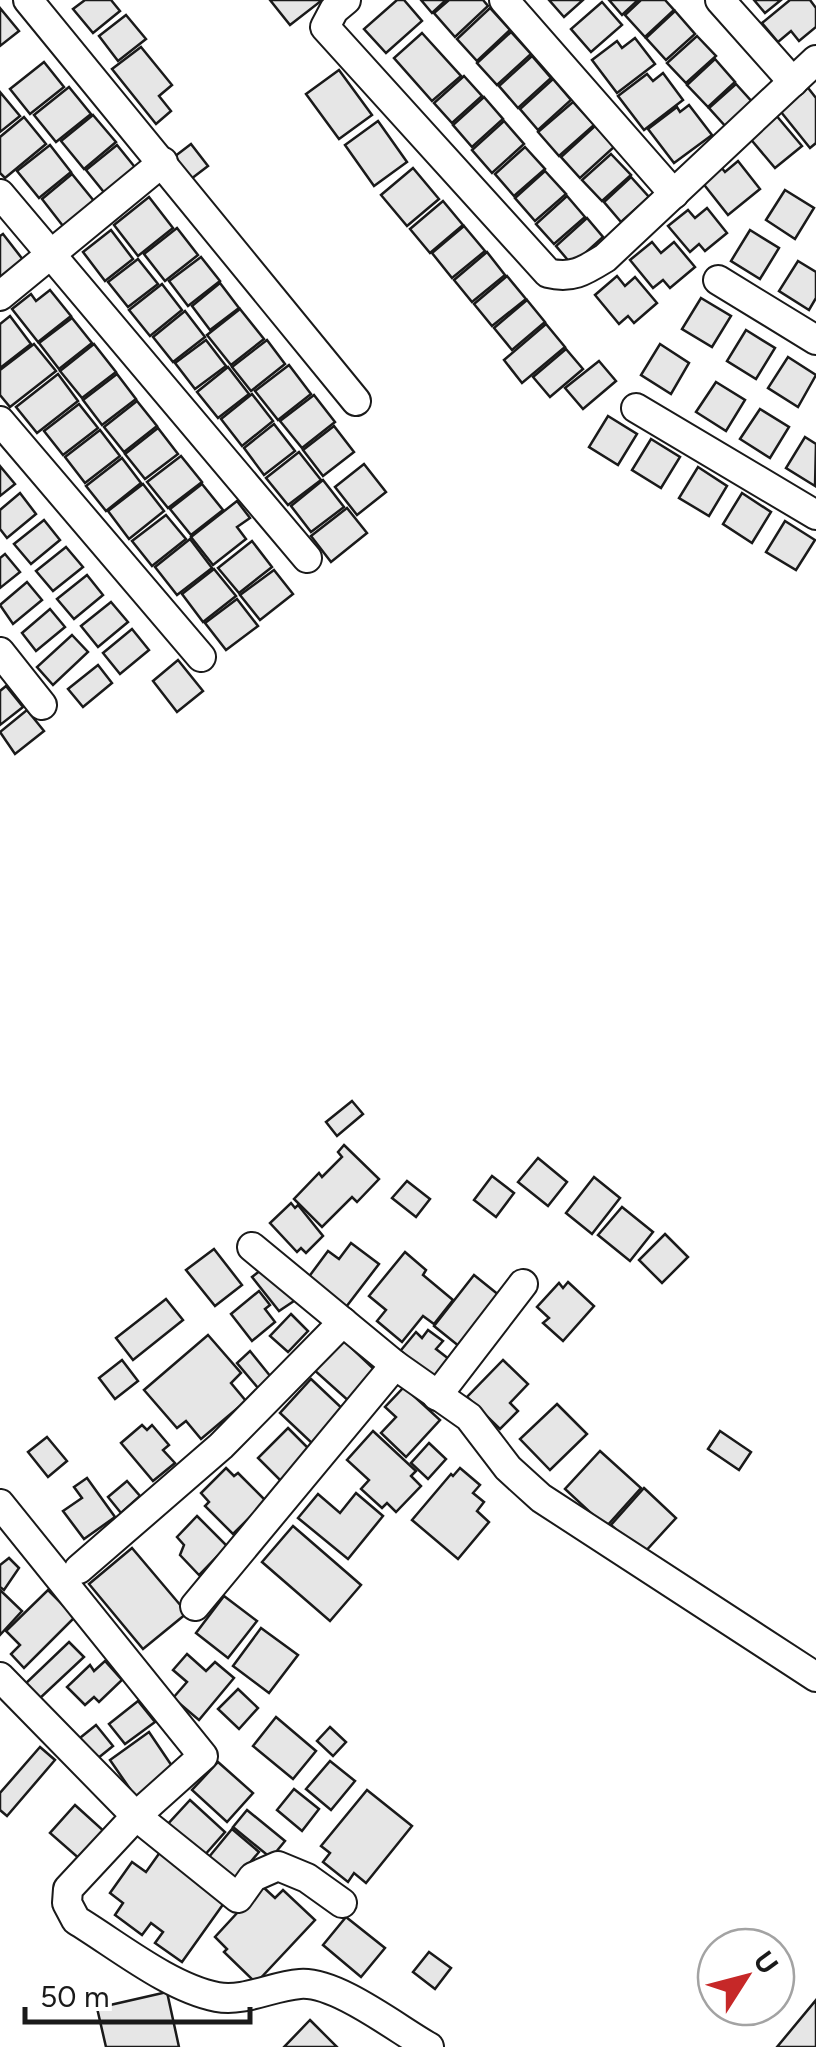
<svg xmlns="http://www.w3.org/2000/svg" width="816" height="2047" viewBox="0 0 816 2047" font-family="Figtree,sans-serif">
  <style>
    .building { fill: #e6e6e6; stroke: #1a1a1a; stroke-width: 2.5 }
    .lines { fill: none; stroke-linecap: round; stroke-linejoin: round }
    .minor-casing { stroke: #1a1a1a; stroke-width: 32 }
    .minor { stroke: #fff; stroke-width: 28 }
  </style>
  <rect width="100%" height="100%" fill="#fff"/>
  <g class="building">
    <polygon points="85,0 111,0 120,11 93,33 73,9"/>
    <polygon points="270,0 320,0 321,1 290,25"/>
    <polygon points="397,0 404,0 422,21 386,53 364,29"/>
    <polygon points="421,0 446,0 432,13"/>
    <polygon points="449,0 483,0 488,6 455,37 434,13"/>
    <polygon points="549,0 583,0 564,17"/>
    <polygon points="609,0 638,0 622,15"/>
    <polygon points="641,0 665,0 674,10 645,37 625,15"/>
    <polygon points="754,0 781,0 765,13"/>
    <polygon points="790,0 810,0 816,8 816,27 799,41 791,31 778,42 762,23"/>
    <polygon points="602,2 622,25 591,52 571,29"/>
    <polygon points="0,8 19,31 0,46"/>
    <polygon points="490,8 510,30 477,61 457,39"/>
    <polygon points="675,11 695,34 666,60 646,38"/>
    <polygon points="126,15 146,39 118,61 99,36"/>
    <polygon points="511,32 531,54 497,85 477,63"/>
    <polygon points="422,33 461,76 432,101 394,58"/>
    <polygon points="697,36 716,56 686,83 667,63"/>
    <polygon points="635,38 655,64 617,93 592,60 617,41 622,48"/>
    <polygon points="141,47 172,85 159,96 171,111 156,124 112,69"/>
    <polygon points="532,56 551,78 518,108 499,86"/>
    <polygon points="715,59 735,82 708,107 687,85"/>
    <polygon points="44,62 64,87 30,114 10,89"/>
    <polygon points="339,70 372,115 339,139 306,94"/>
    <polygon points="663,73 683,100 644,130 618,96 647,74 653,81"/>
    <polygon points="464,76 482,96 452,123 434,103"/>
    <polygon points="553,79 571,100 538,130 520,109"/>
    <polygon points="736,84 754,104 727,128 709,108"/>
    <polygon points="805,84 816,98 816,143 810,148 777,107"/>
    <polygon points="69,87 91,114 56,142 34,115"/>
    <polygon points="0,92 20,116 0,132"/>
    <polygon points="484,97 503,119 472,147 453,125"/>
    <polygon points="573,102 594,125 559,156 538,132"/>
    <polygon points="689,105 712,135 674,163 648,129 677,107 680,112"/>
    <polygon points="775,114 802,146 775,168 748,136"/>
    <polygon points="93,115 116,142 84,169 61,141"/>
    <polygon points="24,117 46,144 5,178 0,173 0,137"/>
    <polygon points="378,121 407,162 374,186 345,145"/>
    <polygon points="504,121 524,144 492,173 472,150"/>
    <polygon points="595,126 614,147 580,178 561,157"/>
    <polygon points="191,144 208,166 191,179 174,157"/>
    <polygon points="50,145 71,172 39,198 17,171"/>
    <polygon points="117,145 138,171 107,196 86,170"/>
    <polygon points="525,147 545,169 514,196 495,174"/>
    <polygon points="611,154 631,175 602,201 582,180"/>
    <polygon points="738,161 760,189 728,215 698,177 717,162 725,172"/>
    <polygon points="413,168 439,199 407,226 381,195"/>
    <polygon points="545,171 566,194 535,221 515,198"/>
    <polygon points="72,174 94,201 63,226 42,199"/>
    <polygon points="631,177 649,197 621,222 604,202"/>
    <polygon points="785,190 814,208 795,239 766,220"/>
    <polygon points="567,196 585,217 554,244 536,224"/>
    <polygon points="149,197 173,228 138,256 114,225"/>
    <polygon points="443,201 463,225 430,253 410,229"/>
    <polygon points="707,208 727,233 705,251 699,244 690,252 668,226 688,210 695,218"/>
    <polygon points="587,218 603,237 572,265 556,246"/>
    <polygon points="464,226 485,251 452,278 432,253"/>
    <polygon points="177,228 198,255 165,281 144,254"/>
    <polygon points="111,230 133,259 105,281 83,252"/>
    <polygon points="750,230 779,248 760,279 731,261"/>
    <polygon points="3,234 24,261 0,281 0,236"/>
    <polygon points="652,242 661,253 674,242 695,267 670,288 663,280 653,288 630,260"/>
    <polygon points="487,252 505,275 472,302 454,280"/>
    <polygon points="201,257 220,281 188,306 169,281"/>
    <polygon points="138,259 158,284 128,307 108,282"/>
    <polygon points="798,261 816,272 816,298 809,310 779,291"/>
    <polygon points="507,276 526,299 492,326 474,304"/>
    <polygon points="617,276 625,286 635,277 657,303 634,323 628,316 619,324 595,295"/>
    <polygon points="220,283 239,308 210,330 192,306"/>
    <polygon points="162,284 182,310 150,336 129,310"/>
    <polygon points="50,290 71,316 38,342 12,309 31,294 36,301"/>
    <polygon points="701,298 731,316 712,347 682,329"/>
    <polygon points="527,300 545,322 512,350 494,328"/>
    <polygon points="240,309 264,339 231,365 207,335"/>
    <polygon points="185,311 205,337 173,362 153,337"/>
    <polygon points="10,316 31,344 0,368 0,324"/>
    <polygon points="72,318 92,343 59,369 39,343"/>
    <polygon points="546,324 565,347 522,383 504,360"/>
    <polygon points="746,330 775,348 756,379 727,361"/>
    <polygon points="206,340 226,366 195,389 175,363"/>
    <polygon points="267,340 285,364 251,391 232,367"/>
    <polygon points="34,344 56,371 10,407 0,395 0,370"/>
    <polygon points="94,344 116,372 82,398 60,371"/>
    <polygon points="660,344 689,363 671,394 641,375"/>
    <polygon points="566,349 583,369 550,397 533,377"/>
    <polygon points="788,357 816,375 798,407 768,388"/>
    <polygon points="599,361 616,381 583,409 565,388"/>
    <polygon points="289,365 311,394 278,420 255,391"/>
    <polygon points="228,367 249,394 218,418 197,392"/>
    <polygon points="58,374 78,401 37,433 16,407"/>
    <polygon points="117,374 136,399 102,425 83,400"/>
    <polygon points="716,382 745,400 726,431 696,412"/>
    <polygon points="252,394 273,421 242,446 221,419"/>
    <polygon points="314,395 335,422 302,448 280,421"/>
    <polygon points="137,401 157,426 124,452 104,427"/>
    <polygon points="79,404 98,428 63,455 44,431"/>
    <polygon points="760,409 789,427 770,458 740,439"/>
    <polygon points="608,416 637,434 618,465 589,447"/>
    <polygon points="274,424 295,451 264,475 244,448"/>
    <polygon points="334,426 354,452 323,476 303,450"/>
    <polygon points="158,428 178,454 145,479 125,454"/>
    <polygon points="100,430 120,456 85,483 65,457"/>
    <polygon points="805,437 816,444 815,486 786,468"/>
    <polygon points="651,439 680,457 661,488 632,470"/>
    <polygon points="299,452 321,480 288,505 266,478"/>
    <polygon points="181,456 202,482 168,508 147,482"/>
    <polygon points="122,458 141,483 106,511 86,486"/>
    <polygon points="364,464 386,492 357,515 335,487"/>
    <polygon points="0,466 15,484 0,496"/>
    <polygon points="698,467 727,486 709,516 679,498"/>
    <polygon points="323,480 344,507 311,532 291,506"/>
    <polygon points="143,484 164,511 129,539 108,511"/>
    <polygon points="202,484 223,510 191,535 170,509"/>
    <polygon points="20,493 36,514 7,538 0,529 0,510"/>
    <polygon points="742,493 771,512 752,543 723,524"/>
    <polygon points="237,501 250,518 237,527 246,539 213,565 191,537"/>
    <polygon points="347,508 367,533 331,562 311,536"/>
    <polygon points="166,515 186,539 152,566 132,541"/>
    <polygon points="44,520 60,540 31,564 14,544"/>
    <polygon points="785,521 815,540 796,570 766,552"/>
    <polygon points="190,539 212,568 177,595 155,567"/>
    <polygon points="252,541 272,567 239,593 218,568"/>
    <polygon points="66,547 83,567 53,591 36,571"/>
    <polygon points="5,554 20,572 0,588 0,558"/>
    <polygon points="214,569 236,596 203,622 182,594"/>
    <polygon points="274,570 293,594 260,620 240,595"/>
    <polygon points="87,575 103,595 74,619 57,599"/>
    <polygon points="27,582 42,600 13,624 0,605"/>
    <polygon points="237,599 258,626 226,650 205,623"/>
    <polygon points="111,602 128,622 98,647 81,626"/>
    <polygon points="50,609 65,627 36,651 22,633"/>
    <polygon points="132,629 149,650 120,674 103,653"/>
    <polygon points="72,635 88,652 53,685 37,667"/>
    <polygon points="178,660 203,691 177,712 153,681"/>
    <polygon points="98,665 112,683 83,707 68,689"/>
    <polygon points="6,686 23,707 0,725 0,691"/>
    <polygon points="27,710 44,731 15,754 0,732"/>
    <polygon points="352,1101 363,1114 337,1136 326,1122"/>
    <polygon points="344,1145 379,1179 357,1202 352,1197 322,1227 294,1199 319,1173 322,1177 342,1157 338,1152"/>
    <polygon points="538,1158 567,1182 548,1206 518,1182"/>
    <polygon points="492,1176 514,1193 496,1217 474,1200"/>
    <polygon points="594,1177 620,1198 592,1234 566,1213"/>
    <polygon points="407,1181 430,1199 416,1217 392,1198"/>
    <polygon points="291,1203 295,1208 298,1205 323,1236 306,1253 301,1248 297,1252 270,1223"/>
    <polygon points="622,1207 653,1232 630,1261 598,1235"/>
    <polygon points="665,1234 688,1257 662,1283 639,1260"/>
    <polygon points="351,1243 379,1264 343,1311 305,1282 328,1251 339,1259"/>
    <polygon points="214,1249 242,1285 215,1306 186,1270"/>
    <polygon points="405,1252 426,1270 423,1275 453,1300 434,1324 423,1316 402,1342 377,1321 386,1310 369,1296"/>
    <polygon points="270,1263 297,1299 279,1311 252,1277"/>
    <polygon points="474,1275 505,1300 465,1351 434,1326"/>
    <polygon points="568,1282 594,1306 563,1341 543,1323 549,1318 537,1307 559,1283 563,1288"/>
    <polygon points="259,1291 270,1305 265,1309 275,1322 252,1341 231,1314"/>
    <polygon points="166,1299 183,1320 133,1360 116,1338"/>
    <polygon points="291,1314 308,1331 288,1352 270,1336"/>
    <polygon points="428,1330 443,1341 436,1349 454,1363 436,1386 397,1355 416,1332 422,1338"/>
    <polygon points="208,1335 241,1373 231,1383 246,1401 201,1439 186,1421 177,1428 144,1390"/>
    <polygon points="341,1338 378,1373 351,1403 313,1369"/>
    <polygon points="250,1351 271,1377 258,1388 237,1363"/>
    <polygon points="122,1360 138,1381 115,1399 99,1378"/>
    <polygon points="503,1360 528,1384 510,1403 518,1411 500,1429 467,1397"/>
    <polygon points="311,1379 347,1413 315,1446 280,1413"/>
    <polygon points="404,1387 440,1420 406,1457 381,1433 396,1417 385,1407"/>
    <polygon points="557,1404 587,1434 550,1470 520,1439"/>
    <polygon points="142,1425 147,1430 152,1425 169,1445 163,1450 175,1463 153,1481 121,1443"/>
    <polygon points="288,1428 312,1452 282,1482 258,1458"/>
    <polygon points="373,1431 416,1471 411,1476 421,1486 396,1512 387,1503 382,1508 361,1489 369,1480 347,1460"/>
    <polygon points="720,1431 751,1452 739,1470 708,1449"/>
    <polygon points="47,1437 67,1461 48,1477 28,1452"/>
    <polygon points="429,1443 446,1459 428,1479 411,1463"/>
    <polygon points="600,1451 641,1488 606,1527 565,1489"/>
    <polygon points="226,1468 234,1476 238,1473 266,1501 233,1534 205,1506 209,1502 201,1493"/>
    <polygon points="460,1468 480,1485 473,1493 484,1502 477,1511 489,1522 458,1559 412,1520 451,1474 453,1476"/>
    <polygon points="87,1478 115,1517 84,1539 63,1511 82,1498 74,1487"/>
    <polygon points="127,1481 140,1496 121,1513 108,1497"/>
    <polygon points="644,1488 676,1518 643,1554 611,1525"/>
    <polygon points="356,1493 383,1516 348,1559 298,1518 318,1494 340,1513"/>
    <polygon points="197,1516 227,1546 199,1575 180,1555 184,1545 177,1537"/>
    <polygon points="293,1526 361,1585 330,1621 262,1562"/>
    <polygon points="132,1548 187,1613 143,1649 89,1584"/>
    <polygon points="9,1558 19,1568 4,1590 0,1587 0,1565"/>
    <polygon points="0,1590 22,1611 0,1635"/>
    <polygon points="48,1590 75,1617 24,1668 11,1654 20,1645 6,1631"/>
    <polygon points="224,1596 257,1621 228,1658 196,1633"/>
    <polygon points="261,1628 298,1655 269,1693 233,1666"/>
    <polygon points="69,1642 84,1657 38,1700 24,1685"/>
    <polygon points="187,1654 206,1671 215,1662 234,1678 199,1720 173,1698 187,1682 173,1670"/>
    <polygon points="105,1661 122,1680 99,1702 94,1697 85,1705 67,1687 90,1665 94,1671"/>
    <polygon points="238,1689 258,1708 239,1729 218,1709"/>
    <polygon points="138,1701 155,1722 125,1744 109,1724"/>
    <polygon points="276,1717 316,1751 293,1779 253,1746"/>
    <polygon points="96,1725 113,1746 87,1767 70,1746"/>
    <polygon points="330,1727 346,1742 333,1756 317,1741"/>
    <polygon points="149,1732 176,1772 137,1799 110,1760"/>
    <polygon points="40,1747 55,1760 7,1816 0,1810 0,1793"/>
    <polygon points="330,1761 355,1781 331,1810 306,1789"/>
    <polygon points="218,1762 253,1793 227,1822 192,1790"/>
    <polygon points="294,1789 319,1809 302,1831 277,1810"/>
    <polygon points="367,1790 412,1826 366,1883 354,1873 348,1882 323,1862 330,1853 321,1846"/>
    <polygon points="190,1800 225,1832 203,1857 167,1825"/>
    <polygon points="75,1805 106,1833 82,1861 50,1833"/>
    <polygon points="247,1810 285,1841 271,1858 233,1827"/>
    <polygon points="232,1829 259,1852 231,1885 204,1863"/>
    <polygon points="163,1848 229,1896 182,1962 155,1943 163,1932 151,1923 142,1935 115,1915 123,1903 110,1893 132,1862 146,1872"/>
    <polygon points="262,1886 275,1898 283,1890 315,1920 256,1983 224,1952 227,1949 215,1937"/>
    <polygon points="346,1917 385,1948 361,1977 323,1945"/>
    <polygon points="429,1952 451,1968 435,1989 413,1972"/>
    <polygon points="167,1992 179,2047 106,2047 97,2008"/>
    <polygon points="816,2000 816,2047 777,2047"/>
    <polygon points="310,2020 337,2047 284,2047"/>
  </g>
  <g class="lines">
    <g class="minor-casing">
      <g id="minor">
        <polyline points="28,0 356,401"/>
        <path d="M346 0 334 10 325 27 548 273C572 279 584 271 605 258L816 60"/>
        <polyline points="504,0 674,194"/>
        <polyline points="720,0 793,82"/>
        <polyline points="0,194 307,558"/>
        <polyline points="718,280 816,340"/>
        <polyline points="0,296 163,162"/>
        <polyline points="636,408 816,515"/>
        <polyline points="0,421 201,657"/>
        <polyline points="0,652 42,705"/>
        <polyline points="252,1247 395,1365 469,1417 508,1468 541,1498 816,1677"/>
        <polyline points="437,1396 523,1284"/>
        <polyline points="0,1504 203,1756 136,1816 238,1898 253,1877 278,1866 307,1878 342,1903"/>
        <polyline points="79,1569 221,1446 343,1322"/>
        <polyline points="195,1606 395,1365"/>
        <path d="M0 1677 136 1816 68 1889 67 1903 76 1920C117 1945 170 1988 217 1997 245 2002 272 1986 300 1984 336 1981 397 2029 429 2047"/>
      </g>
    </g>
    <use href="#minor" class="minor"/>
  </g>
  <g transform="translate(746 1977) rotate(54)"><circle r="48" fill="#ffffff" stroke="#a3a3a3" stroke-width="2.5"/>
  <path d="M0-8L18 38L0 25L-18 38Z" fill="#c62828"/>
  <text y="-15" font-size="28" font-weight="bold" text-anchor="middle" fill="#1a1a1a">U</text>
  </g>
  <path d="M25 2007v15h225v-15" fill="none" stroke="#1a1a1a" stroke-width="5"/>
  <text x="40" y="2007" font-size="30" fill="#1a1a1a" stroke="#ffffff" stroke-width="8" paint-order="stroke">50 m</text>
</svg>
